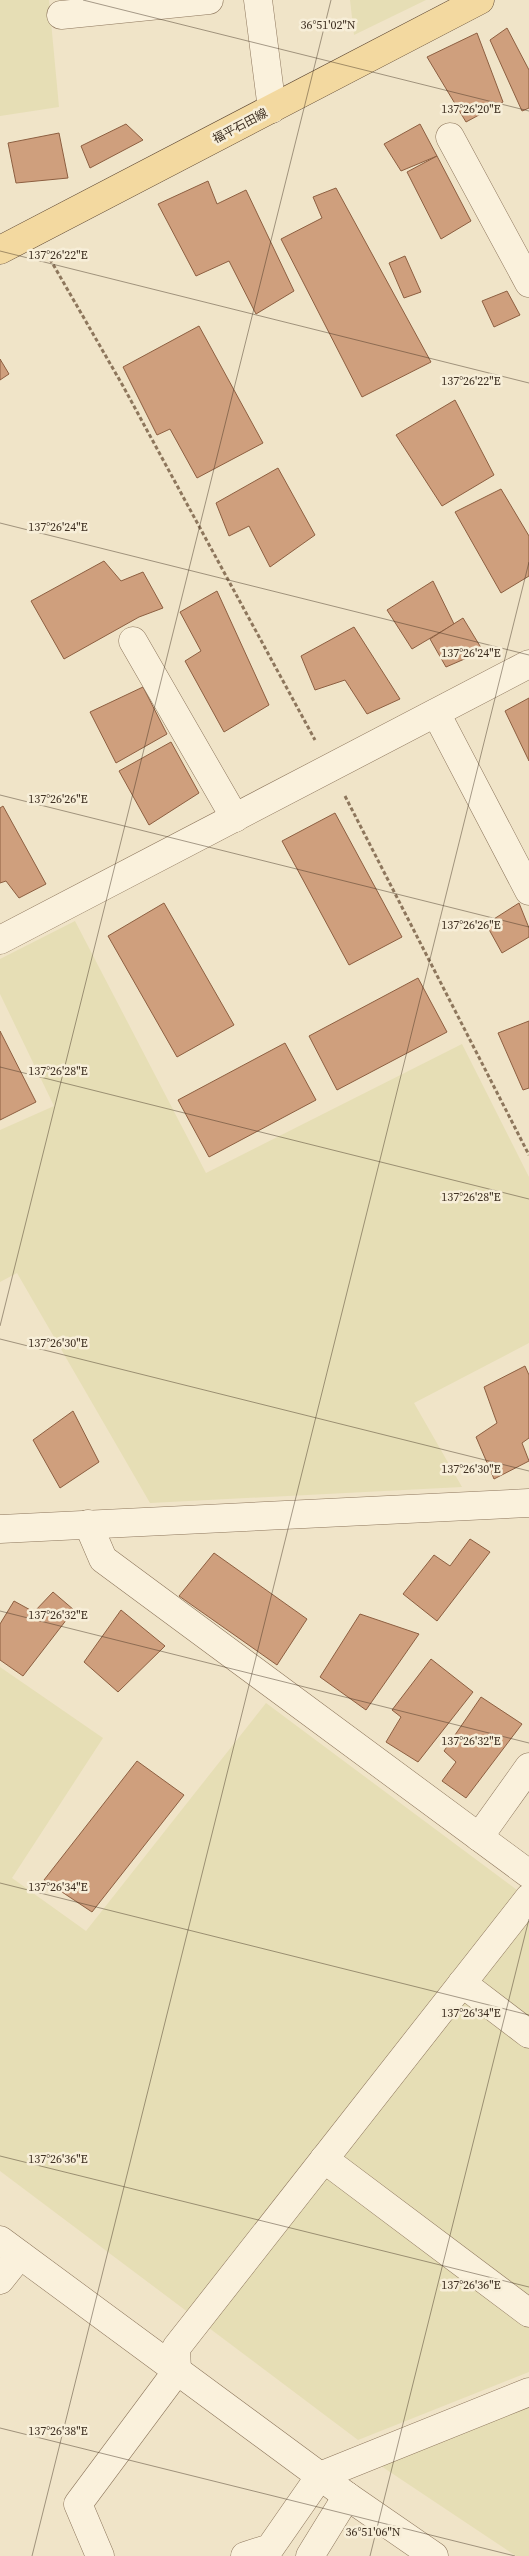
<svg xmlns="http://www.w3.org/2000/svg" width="529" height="2556" viewBox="0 0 529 2556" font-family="'Source Serif 4','Noto Sans JP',serif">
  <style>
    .farmland { fill: #e6deb5 }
    .building { fill: #cf9f7d; stroke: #8d5f41 }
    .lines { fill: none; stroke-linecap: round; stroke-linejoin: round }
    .minor-casing { stroke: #8d765c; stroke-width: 29 }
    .major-casing { stroke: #5b4430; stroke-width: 29 }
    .path { stroke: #8d765c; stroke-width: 3; stroke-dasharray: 4 2.5; stroke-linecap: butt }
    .minor { stroke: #faf1dc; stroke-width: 28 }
    .major { stroke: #f3d9a0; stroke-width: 28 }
    .ticks { fill: none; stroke: #3d2e20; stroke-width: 1; stroke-opacity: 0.45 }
    .labels { text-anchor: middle; stroke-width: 5; stroke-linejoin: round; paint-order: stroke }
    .street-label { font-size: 12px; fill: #3d2e20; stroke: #f7eed8 }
    .ticks-label { font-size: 12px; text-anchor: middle; fill: #3d2e20; stroke: #f7eed8; stroke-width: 5; stroke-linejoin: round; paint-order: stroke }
  </style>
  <rect width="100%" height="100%" fill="#f0e4c8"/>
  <g class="farmland">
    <polygon points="0,0 49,0 59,107 0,116"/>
    <polygon points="350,0 426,0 354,35"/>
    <polygon points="75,921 206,1173 462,1044 529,1177 529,1343 414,1403 462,1487 150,1503 17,1273 0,1282 0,1130 54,1106 0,994 0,959"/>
    <polygon points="0,1667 103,1738 12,1878 86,1931 266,1703 529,1899 529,2372 358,2440 0,2171"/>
    <polygon points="529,2394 529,2556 516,2556 366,2456"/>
  </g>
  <g class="building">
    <polygon points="507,28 529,70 529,108 522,111 490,40"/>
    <polygon points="477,33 503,102 466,122 427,57"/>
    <polygon points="126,124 143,140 90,168 81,146"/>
    <polygon points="420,124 437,156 401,171 384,144"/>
    <polygon points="59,133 68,178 16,183 8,143"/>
    <polygon points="437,156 471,221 441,239 407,172"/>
    <polygon points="208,181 217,204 246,190 294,291 256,314 229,261 196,276 158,204"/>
    <polygon points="336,188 431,362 362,397 281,239 322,218 313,197"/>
    <polygon points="405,256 421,292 404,298 389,263"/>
    <polygon points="507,291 520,315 494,327 482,301"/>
    <polygon points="199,326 263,443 197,478 170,429 157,435 123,367"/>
    <polygon points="0,359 9,374 0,380"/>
    <polygon points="455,400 494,475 442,506 396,435"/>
    <polygon points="278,468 315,535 270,567 249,526 229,536 216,503"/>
    <polygon points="501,489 529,536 529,576 501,593 455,512"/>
    <polygon points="104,561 121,581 143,572 163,608 139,617 64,659 31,601"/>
    <polygon points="433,581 454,624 412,649 387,610"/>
    <polygon points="217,591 269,705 224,732 185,661 201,651 180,612"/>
    <polygon points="463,618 483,651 446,667 430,639"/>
    <polygon points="354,627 400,699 367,714 345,680 315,690 301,656"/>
    <polygon points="143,687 167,734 116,763 90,712"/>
    <polygon points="529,698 529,761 505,711"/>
    <polygon points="171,742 199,793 149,825 119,771"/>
    <polygon points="3,806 46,884 19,898 6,881 0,883 0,808"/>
    <polygon points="335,813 402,937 349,965 282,841"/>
    <polygon points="164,903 234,1025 177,1057 108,936"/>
    <polygon points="519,903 529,928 529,937 502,953 486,924"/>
    <polygon points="418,978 447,1032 337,1090 309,1036"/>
    <polygon points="529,1021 529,1088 523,1090 498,1033"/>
    <polygon points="0,1031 36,1102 0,1120"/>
    <polygon points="285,1043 316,1100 209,1157 178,1100"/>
    <polygon points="525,1366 529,1375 529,1438 522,1443 529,1461 494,1479 476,1437 497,1423 484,1387"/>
    <polygon points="73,1411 99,1462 60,1488 33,1440"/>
    <polygon points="470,1539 490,1552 437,1621 403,1594 434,1555 450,1566"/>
    <polygon points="214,1553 307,1619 277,1665 179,1596"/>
    <polygon points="53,1592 74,1610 23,1676 0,1660 0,1624 14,1601 34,1612"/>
    <polygon points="121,1610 165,1646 118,1692 84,1662"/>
    <polygon points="360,1614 419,1634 366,1710 320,1677"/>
    <polygon points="431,1659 473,1692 418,1762 386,1742 401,1717 392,1710"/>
    <polygon points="481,1697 522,1724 466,1798 442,1781 456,1762 444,1751"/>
    <polygon points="137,1761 184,1795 92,1912 44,1880"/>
  </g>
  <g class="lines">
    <g class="minor-casing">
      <g id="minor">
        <polyline points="258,0 272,109"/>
        <polyline points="61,15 209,0"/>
        <polyline points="450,137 529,283"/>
        <polyline points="133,641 235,818"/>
        <polyline points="436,713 529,891"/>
        <polyline points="0,940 529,664"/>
        <polyline points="88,1524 103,1559 529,1874"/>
        <polyline points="0,1529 529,1503"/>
        <polyline points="479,1837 529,1767"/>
        <polyline points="462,1983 529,2034"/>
        <polyline points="324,2159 529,2313"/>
        <polyline points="0,2240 347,2496 434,2556"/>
        <polyline points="0,2280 20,2255"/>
        <polyline points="100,2556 78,2504 177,2371 176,2348 529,1898"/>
        <polyline points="245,2556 270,2548 320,2476 529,2392"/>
        <polyline points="310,2556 347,2496"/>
      </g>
    </g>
    <g class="major-casing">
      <polyline id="major" points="0,250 480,0"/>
    </g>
    <g class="path">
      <polyline points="50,259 123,386 315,740"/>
      <polyline points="345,796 529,1155"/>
    </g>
    <use href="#minor" class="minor"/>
    <use href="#major" class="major"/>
  </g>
  <path class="ticks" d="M83 0 529 111M0 251 529 383M0 523 529 655M0 795 529 927M0 1067 529 1199M0 1326 331 0M0 1339 529 1471M0 1611 529 1743M0 1883 529 2015M0 2156 529 2287M0 2428 515 2556M32 2556 529 562M370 2556 529 1919"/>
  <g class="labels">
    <g class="street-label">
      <text transform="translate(240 126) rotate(-28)" y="4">福平石田線</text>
    </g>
  </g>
  <g class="ticks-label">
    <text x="328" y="29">36°51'02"N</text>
    <text x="471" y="113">137°26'20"E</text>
    <text x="58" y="259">137°26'22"E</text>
    <text x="471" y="385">137°26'22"E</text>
    <text x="58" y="531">137°26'24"E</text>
    <text x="471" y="657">137°26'24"E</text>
    <text x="58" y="803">137°26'26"E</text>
    <text x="471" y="929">137°26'26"E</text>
    <text x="58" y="1075">137°26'28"E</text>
    <text x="471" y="1201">137°26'28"E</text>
    <text x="58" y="1347">137°26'30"E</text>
    <text x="471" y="1473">137°26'30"E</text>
    <text x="58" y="1619">137°26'32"E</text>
    <text x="471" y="1745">137°26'32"E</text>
    <text x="58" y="1891">137°26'34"E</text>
    <text x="471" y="2017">137°26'34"E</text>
    <text x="58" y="2163">137°26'36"E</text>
    <text x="471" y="2289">137°26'36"E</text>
    <text x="58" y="2435">137°26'38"E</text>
    <text x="373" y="2536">36°51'06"N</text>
  </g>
</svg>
